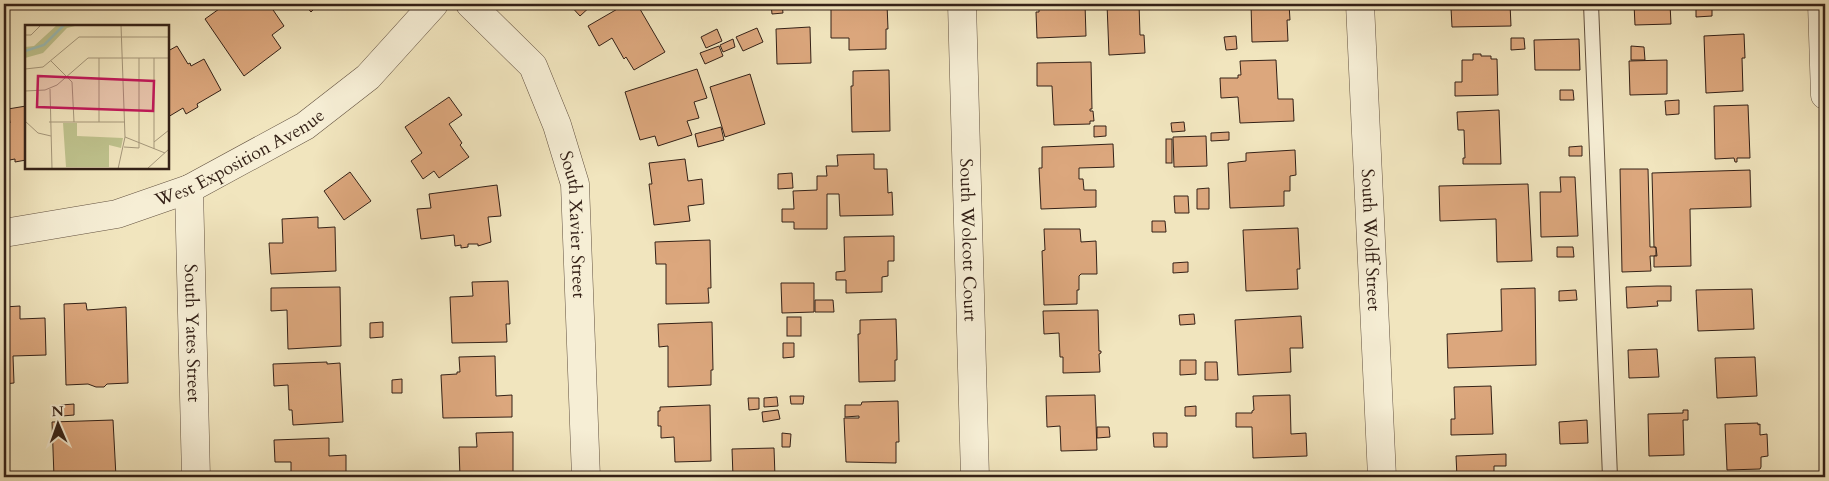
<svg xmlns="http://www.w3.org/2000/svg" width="1829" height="481" viewBox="0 0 1829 481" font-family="Cardo,serif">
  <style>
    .building { fill: #dca77d; stroke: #342117 }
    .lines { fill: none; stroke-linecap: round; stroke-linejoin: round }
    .lane-casing { stroke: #635241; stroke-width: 16 }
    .street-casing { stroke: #635241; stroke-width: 29 }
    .lane { stroke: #f6eed5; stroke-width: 14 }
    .street { stroke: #f6eed5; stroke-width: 28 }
    .labels { text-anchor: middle; stroke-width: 4.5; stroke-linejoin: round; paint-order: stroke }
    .street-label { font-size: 18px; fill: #342117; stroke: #f6eed5 }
    .inset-river { fill: none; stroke: #9cbeb8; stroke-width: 2.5 }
    .inset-road { fill: none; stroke: #a5977b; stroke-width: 1 }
    .view { fill: #c2185b; fill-opacity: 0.15; stroke: #c2185b; stroke-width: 2.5 }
    .inset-edge { fill: none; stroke: #342117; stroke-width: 2.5 }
  </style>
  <rect width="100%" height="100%" fill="#f1e5be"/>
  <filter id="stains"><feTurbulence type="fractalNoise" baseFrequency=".004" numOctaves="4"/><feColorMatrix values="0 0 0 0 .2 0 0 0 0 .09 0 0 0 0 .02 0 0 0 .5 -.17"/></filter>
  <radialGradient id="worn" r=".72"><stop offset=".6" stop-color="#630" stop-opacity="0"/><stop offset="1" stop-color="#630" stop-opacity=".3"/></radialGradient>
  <g class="building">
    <polygon points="226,4 250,4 251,5 269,4 284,26 272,35 281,48 244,76 205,19"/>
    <polygon points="304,4 319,4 311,12"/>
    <polygon points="569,4 593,4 580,16"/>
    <polygon points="626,4 637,4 665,52 634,70 626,57 624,59 612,38 599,46 588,26"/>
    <polygon points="771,4 782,4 783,13 772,14"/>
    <polygon points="849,4 887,4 888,29 886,29 886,49 849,50 849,38 831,38 831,5"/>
    <polygon points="1039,4 1085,4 1086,36 1037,38 1036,12 1039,12"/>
    <polygon points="1107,4 1139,4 1140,35 1144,35 1145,53 1109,55"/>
    <polygon points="1251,4 1289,4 1290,20 1287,20 1288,41 1252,42"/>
    <polygon points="1459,4 1510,4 1511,26 1452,27 1451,8 1459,7"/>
    <polygon points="1634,4 1670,4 1671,24 1635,25"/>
    <polygon points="1696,4 1740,4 1712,5 1712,16 1696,17"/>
    <polygon points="810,27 811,63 777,64 776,29"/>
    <polygon points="757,28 763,42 743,51 736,37"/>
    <polygon points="717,29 722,41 706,48 701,37"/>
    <polygon points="1744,34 1745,58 1742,58 1743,91 1706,93 1704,36"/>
    <polygon points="1236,36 1237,49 1226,50 1224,37"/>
    <polygon points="1511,38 1524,38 1525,49 1511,50"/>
    <polygon points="733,39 735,47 723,52 720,45"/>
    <polygon points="1579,39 1580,70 1535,70 1534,40"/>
    <polygon points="177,46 188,64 190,63 191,66 204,59 221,90 197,104 198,107 186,114 183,108 168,117 168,51"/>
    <polygon points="719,46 723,56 705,64 700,53"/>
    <polygon points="1631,46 1644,47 1645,60 1631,60"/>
    <polygon points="1473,54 1481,54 1481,56 1491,56 1491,59 1497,59 1498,95 1455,96 1455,82 1462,82 1462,60 1473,60"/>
    <polygon points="1276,60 1278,99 1293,99 1294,121 1240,123 1238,97 1221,98 1220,78 1238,78 1238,75 1241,75 1240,61"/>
    <polygon points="1667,60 1667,94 1630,95 1629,61"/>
    <polygon points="1091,62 1092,109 1090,109 1090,111 1093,111 1094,121 1090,121 1090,124 1054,125 1052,86 1037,86 1037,63"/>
    <polygon points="697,69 707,98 694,102 699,118 687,121 692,135 658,146 655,136 640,140 625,92"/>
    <polygon points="889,70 890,131 852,132 851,86 853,86 853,71"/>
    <polygon points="750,74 765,124 725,137 710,87"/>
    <polygon points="1560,90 1573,90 1574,100 1560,100"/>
    <polygon points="449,97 462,115 449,124 462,143 460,145 469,157 439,178 434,171 423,179 411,161 422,153 405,127"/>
    <polygon points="1679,100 1679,114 1666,115 1665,101"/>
    <polygon points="1748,105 1750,158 1737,158 1737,162 1735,162 1734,158 1715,159 1714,106"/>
    <polygon points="26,106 26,160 15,162 15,159 4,161 4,124 10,123 8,109"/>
    <polygon points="1499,110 1501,164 1463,164 1463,158 1465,158 1464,130 1458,130 1457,112"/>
    <polygon points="1184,122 1185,131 1172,132 1171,123"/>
    <polygon points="1094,126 1106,126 1106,136 1094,137"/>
    <polygon points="721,127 724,140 698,147 695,134"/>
    <polygon points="1229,132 1229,140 1211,141 1211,133"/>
    <polygon points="1206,136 1207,166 1174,167 1173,137"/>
    <rect x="1166" y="139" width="6" height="24"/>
    <polygon points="1113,144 1114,167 1079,168 1079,179 1083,179 1084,190 1096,190 1096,207 1041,209 1039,168 1042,168 1042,147"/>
    <polygon points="1582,146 1582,156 1569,156 1569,147"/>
    <polygon points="1295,150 1296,175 1290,176 1290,191 1284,191 1284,206 1230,208 1228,163 1246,161 1246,153"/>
    <polygon points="874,154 874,169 887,169 888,193 892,192 893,215 840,216 839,194 827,194 827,229 794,229 794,222 782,222 782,209 794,209 793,191 817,190 817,176 827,176 826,166 838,166 837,155"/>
    <polygon points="685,159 688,181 702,179 704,204 688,206 690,221 654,225 649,184 652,184 649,163"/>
    <polygon points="1620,169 1648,169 1650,247 1656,247 1656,256 1650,256 1651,271 1622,272"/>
    <polygon points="1750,170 1751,207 1690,209 1691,266 1654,267 1654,256 1657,256 1656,247 1654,247 1652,173"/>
    <polygon points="350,172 371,201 344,220 324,191"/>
    <polygon points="792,173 793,188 778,189 778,174"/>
    <polygon points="1560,177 1575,177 1578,236 1541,237 1540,192 1561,192"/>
    <polygon points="1528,184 1532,261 1497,262 1496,219 1440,221 1439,186"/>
    <polygon points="497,185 501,216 488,217 491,242 478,246 478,244 468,244 468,247 461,248 461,245 455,246 454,235 421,239 417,209 431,208 429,194"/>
    <polygon points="1209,188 1209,209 1197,209 1197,189"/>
    <polygon points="1174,196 1188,196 1189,213 1175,213"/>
    <polygon points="318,217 318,228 335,227 336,271 271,274 269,243 283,243 282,219"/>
    <polygon points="1152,221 1165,221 1166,232 1152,232"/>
    <polygon points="1298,228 1300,269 1297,269 1298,289 1246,291 1243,230"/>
    <polygon points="1044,229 1080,229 1081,242 1096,241 1097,274 1081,274 1079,276 1079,290 1077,290 1077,304 1044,305 1042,251 1045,250"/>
    <polygon points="894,236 894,261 888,261 888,276 882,277 882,292 846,293 846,280 836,280 836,272 845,271 844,237"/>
    <polygon points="710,240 711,288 708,288 709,303 666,304 666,264 656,264 655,242"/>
    <polygon points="1557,247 1573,247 1574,257 1557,257"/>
    <polygon points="1188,262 1188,272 1173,273 1173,263"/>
    <polygon points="508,281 510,324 506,324 507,342 452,343 450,297 473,296 472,282"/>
    <polygon points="781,283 814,283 814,312 782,313"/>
    <polygon points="1657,286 1671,286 1671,301 1657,301 1658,306 1627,308 1626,287"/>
    <polygon points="340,287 341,346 288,349 287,310 271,311 271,288"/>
    <polygon points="1535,288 1536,365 1448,368 1447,334 1502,331 1501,289"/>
    <polygon points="1752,289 1754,329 1698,331 1696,290"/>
    <polygon points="1576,290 1577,300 1559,301 1559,291"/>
    <polygon points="815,300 833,300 834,312 815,312"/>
    <polygon points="86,303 87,310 126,307 128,383 107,384 104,387 96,387 88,384 66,385 64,304"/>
    <polygon points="20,306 20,319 45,318 46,355 13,356 14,383 4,384 4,307"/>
    <polygon points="1098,310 1099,351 1101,351 1101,353 1099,354 1100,372 1063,373 1063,357 1060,357 1059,333 1044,334 1043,311"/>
    <polygon points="1194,314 1195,324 1180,325 1179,315"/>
    <polygon points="1301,316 1303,348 1290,348 1291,372 1238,375 1235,320"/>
    <rect x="787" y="317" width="14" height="19"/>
    <polygon points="896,319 897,351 897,360 895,360 895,381 859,382 858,334 860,334 860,320"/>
    <polygon points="383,322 383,337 370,338 370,323"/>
    <polygon points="712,322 713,370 711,370 711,385 668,387 668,346 659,347 658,324"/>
    <polygon points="783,343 794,343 794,357 783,358"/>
    <polygon points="1657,349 1659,377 1629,378 1628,350"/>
    <polygon points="495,356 496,396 512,395 512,417 443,418 441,375 457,374 457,372 460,372 459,357"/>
    <polygon points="1755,357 1757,396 1717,398 1715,358"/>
    <polygon points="1180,360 1196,360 1196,374 1180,375"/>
    <polygon points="327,362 327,364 340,363 343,422 293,425 292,410 289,410 288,385 274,386 273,364"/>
    <polygon points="1205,362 1217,362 1218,380 1205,380"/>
    <polygon points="402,379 402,393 392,393 392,380"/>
    <polygon points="1491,386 1493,434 1451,435 1451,419 1455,419 1454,387"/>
    <polygon points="1095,395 1097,450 1061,451 1060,426 1047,427 1046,396"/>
    <polygon points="1290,395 1291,434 1306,433 1307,456 1253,458 1252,427 1236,427 1236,413 1252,413 1252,411 1254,410 1253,396"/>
    <polygon points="790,396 804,396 803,404 791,404"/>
    <polygon points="777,397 778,406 764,407 764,398"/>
    <polygon points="748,398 759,398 759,409 749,410"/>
    <polygon points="898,401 899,442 896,442 896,463 846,462 844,418 859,418 859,416 845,417 845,405 861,405 862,402"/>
    <polygon points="74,404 74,415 62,416 61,405"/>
    <polygon points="710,405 711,461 675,462 674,437 661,438 661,426 658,426 658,411 660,411 660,407"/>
    <polygon points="1196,406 1196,416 1185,416 1185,407"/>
    <polygon points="778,410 780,419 763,422 762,412"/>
    <polygon points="1683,410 1688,410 1688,420 1683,420 1684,455 1649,456 1648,414 1683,413"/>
    <polygon points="113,420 116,477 54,477 52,422"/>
    <polygon points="1587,420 1588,443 1560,444 1559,422"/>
    <polygon points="1758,423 1758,425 1760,424 1760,435 1767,434 1768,456 1761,457 1761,467 1760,469 1727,470 1725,424"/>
    <polygon points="1097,427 1109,427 1110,437 1097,438"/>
    <polygon points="513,432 513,475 511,475 511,477 460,477 459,447 477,447 476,433"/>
    <polygon points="782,433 791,434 790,447 782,447"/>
    <polygon points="1153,433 1167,433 1167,447 1154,447"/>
    <polygon points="329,438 329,456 346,455 346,477 291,477 291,462 275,462 274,440"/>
    <polygon points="774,448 775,477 733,477 732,449"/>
    <polygon points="1506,454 1506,466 1494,466 1494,477 1457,477 1456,456"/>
    <rect x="373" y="473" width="16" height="4"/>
  </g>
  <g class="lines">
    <g class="lane-casing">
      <polyline id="lane" points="1591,4 1610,477"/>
    </g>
    <g class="street-casing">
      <g id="street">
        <path id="s1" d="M470 4 533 66 557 125 575 184 586 477"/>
        <path id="s2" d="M962 4 975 477"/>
        <path id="s3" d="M1360 4 1382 477"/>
        <polyline points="1822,4 1825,95"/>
        <path id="s4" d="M189 189 196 477"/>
        <path id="s5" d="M4 233 117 214 189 189 305 126 368 77 434 4"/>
      </g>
    </g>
    <use href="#lane" class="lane"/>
    <use href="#street" class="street"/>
  </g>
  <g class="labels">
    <g class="street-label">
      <text dy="6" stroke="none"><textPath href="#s5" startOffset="250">West Exposition Avenue</textPath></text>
      <text dy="6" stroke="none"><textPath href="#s1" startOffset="254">South Xavier Street</textPath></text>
      <text dy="6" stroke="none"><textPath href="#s2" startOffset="236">South Wolcott Court</textPath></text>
      <text dy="6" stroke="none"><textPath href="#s3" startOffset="236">South Wolff Street</textPath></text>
      <text dy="6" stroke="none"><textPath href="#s4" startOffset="144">South Yates Street</textPath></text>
    </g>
  </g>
  <g transform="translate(25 25)">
    <rect width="144" height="144" fill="#f1e5be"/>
    <path d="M32 0H54L42 3 18 28 0 33V22L9 21ZM38 98H52V111L98 113 96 123 84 120V142H41Z" fill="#bfc38e"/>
    <path class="inset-river" d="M0 26 19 20 39 0"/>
    <path class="inset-road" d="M0 10H6L16 0M129 33V124M26 36 47 57 49 97M0 44 18 42 54 12H144M25 64 27 144M0 66 20 65 32 60 63 33H144M0 96 13 108 26 111M24 97H100M74 97V33M100 112 140 128M129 117 144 105M99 122 114 123V33M93 144 100 112 96 0M122 144 144 124"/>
    <path class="view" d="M13 51 129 56 128 86 12 82Z"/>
    <rect width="144" height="144" class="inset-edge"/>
  </g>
  <rect width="1829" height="481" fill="none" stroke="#f1e5be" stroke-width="20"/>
  <rect x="5" y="5" width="1819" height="471" fill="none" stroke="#342117" stroke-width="2.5"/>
  <rect x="10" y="10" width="1809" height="461" fill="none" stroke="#342117"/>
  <g transform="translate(58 424) rotate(358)" stroke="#f6eed5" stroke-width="4" paint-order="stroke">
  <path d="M0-4L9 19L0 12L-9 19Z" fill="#342117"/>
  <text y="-8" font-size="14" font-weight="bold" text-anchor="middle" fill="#342117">N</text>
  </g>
  <rect width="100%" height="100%" filter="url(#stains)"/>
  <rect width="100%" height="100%" fill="url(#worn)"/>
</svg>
